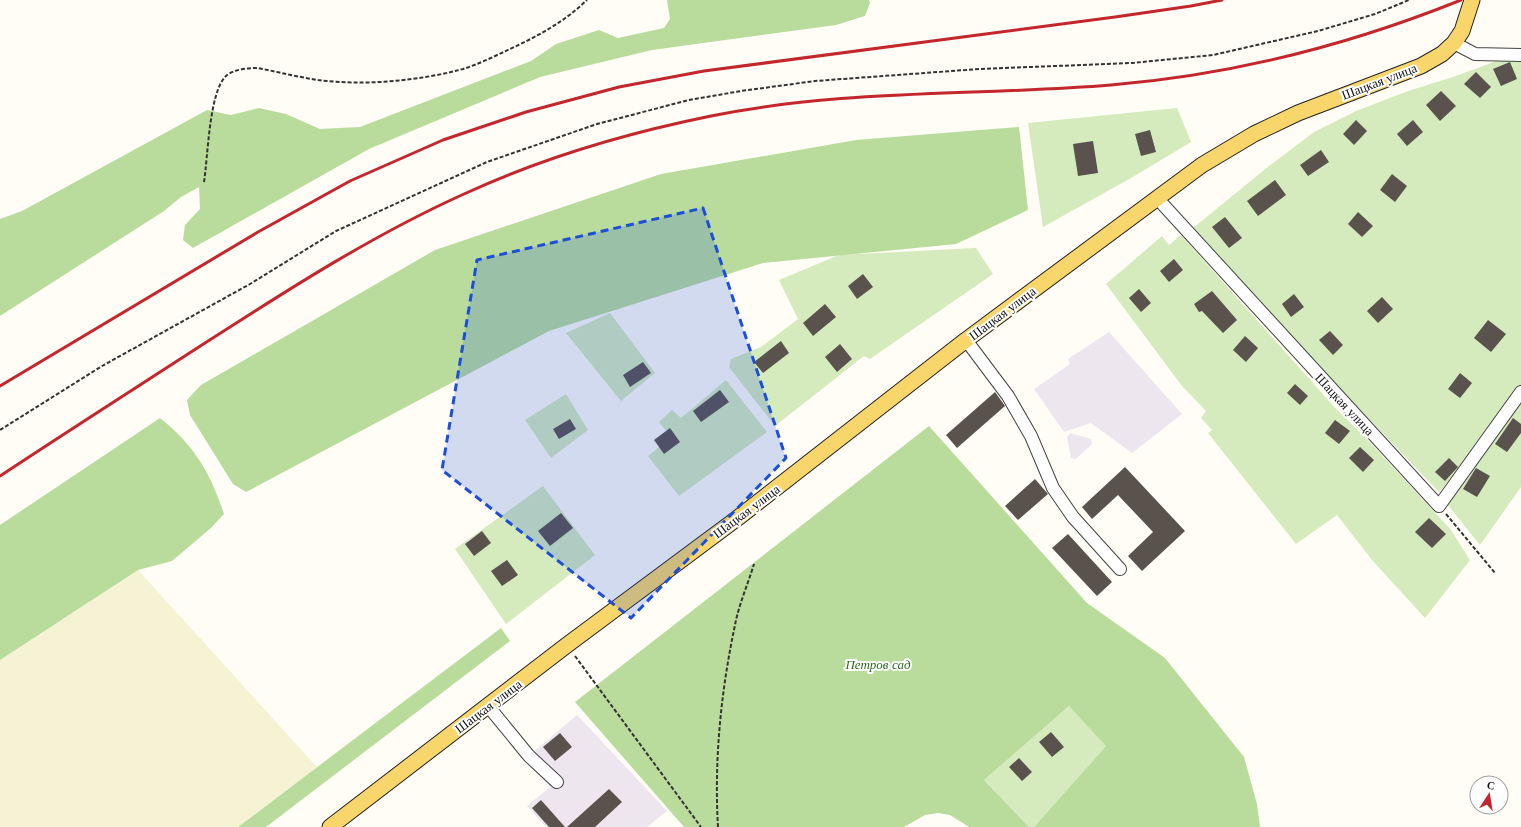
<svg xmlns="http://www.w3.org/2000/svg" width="1521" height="827" viewBox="0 0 1521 827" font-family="'Libre Baskerville',serif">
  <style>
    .industrial { fill: #eee6ef }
    .farmland { fill: #f6f3d4 }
    .green { fill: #d5ebbd }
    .forest { fill: #b9dc9c }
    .building { fill: #5a524d }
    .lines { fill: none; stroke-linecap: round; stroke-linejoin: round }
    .minor-casing { stroke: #444; stroke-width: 14 }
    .major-casing { stroke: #222; stroke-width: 17 }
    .path { stroke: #333; stroke-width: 2; stroke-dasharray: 4 2; stroke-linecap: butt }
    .minor { stroke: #fff; stroke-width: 12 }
    .major { stroke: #f9d66b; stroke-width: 15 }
    .rail { stroke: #c4262e; stroke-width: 3 }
    .marked { fill: #1d4ed8; fill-opacity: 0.2; stroke: #1d4ed8; stroke-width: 3; stroke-dasharray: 8 5; stroke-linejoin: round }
    .labels { text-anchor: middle; stroke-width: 4; stroke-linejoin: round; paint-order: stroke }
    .street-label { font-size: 13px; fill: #111; stroke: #fff }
    .park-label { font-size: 13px; font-style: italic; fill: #2f6b1f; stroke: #fff }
  </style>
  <rect width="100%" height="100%" fill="#fffdf5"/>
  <g class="industrial">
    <polygon points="1109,332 1182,414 1132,453 1091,423 1064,432 1034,389 1070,364 1068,359"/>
    <polygon points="1070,433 1091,439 1092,444 1076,459 1071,458 1067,437"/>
    <polygon points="577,715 667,811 647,827 546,827 527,806 550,787 524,760"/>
  </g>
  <polygon class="farmland" points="138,570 317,767 238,827 0,827 0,660"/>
  <g class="green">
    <polygon points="1510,56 1521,59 1521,385 1477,448 1439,492 1267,312 1193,228 1269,166 1314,132 1356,111 1408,91 1453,77"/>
    <polygon points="1177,108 1191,142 1131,178 1043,227 1028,123"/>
    <polygon points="1181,235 1337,410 1365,437 1451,530 1470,560 1425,618 1372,560 1337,515 1296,544 1208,433 1212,430 1201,418 1206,411 1182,386 1106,284 1162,236 1169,245"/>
    <polygon points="976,248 993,274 870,359 864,356 775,426 729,367 731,359 761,347 798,319 779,280 839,255"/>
    <polygon points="610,313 655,373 621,401 566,333"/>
    <polygon points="726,380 767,432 679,496 648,456 671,437 659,422 672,410 681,418"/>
    <polygon points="566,394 588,430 551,458 525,420"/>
    <polygon points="1521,399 1521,487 1480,545 1447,504"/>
    <polygon points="543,486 595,555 506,624 455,549"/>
    <polygon points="1069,706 1107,745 1034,827 1029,827 984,780"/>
  </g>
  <g class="forest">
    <polygon points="667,0 869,0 870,3 865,16 836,25 652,50 540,77 369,149 193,248 183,240 185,225 200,209 199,187 181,197 164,211 0,316 0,219 22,211 207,110 231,115 259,108 286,114 320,129 360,127 531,61 556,44 599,30 618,38 664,28 670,19"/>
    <polygon points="1019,127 1028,210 956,244 763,263 549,331 246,492 233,484 190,415 187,400 201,385 435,250 661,174 856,140"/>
    <path d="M160 418C194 445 210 472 224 514L211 528 172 561 138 570 0 660V525Z"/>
    <polygon points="929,426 1087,603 1165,658 1244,757 1257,804 1260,827 1034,827 1106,746 1069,706 984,780 1029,827 969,827 950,815 938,813 925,815 904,827 684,827 575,702"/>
    <polygon points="501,628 510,641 266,827 238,827"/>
  </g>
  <g class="building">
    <polygon points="1510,62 1517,79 1501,86 1493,69"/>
    <polygon points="1476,72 1491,87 1480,98 1464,84"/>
    <polygon points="1441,91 1456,106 1440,121 1426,105"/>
    <polygon points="1356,120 1367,131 1354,145 1343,134"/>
    <polygon points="1413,120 1423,132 1407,146 1397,134"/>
    <polygon points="1150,130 1156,152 1141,156 1135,134"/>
    <polygon points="1093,141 1098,173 1078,176 1073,144"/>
    <polygon points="1321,150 1329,162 1308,176 1300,165"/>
    <polygon points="1392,174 1407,186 1395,202 1380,190"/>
    <polygon points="1275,180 1286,195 1258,216 1247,201"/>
    <polygon points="1358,212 1373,226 1362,237 1348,224"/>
    <polygon points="1225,217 1242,238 1229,248 1212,227"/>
    <polygon points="1174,259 1183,270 1169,282 1160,271"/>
    <polygon points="863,274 873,287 857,299 848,286"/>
    <polygon points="1139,289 1151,303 1141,312 1129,298"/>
    <polygon points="1212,291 1237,320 1223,333 1202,311 1199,312 1194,304"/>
    <polygon points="1294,294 1304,307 1291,317 1282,304"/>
    <polygon points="1382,297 1393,309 1378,323 1367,311"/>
    <polygon points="825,304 836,317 813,336 803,323"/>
    <polygon points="1488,320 1506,334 1491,352 1474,338"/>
    <polygon points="1330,331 1343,345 1333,355 1319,340"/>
    <polygon points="1245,336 1258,348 1246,362 1233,350"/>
    <polygon points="781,341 789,353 763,373 754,362"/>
    <polygon points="840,344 852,359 837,372 825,357"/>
    <polygon points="643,362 651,373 630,387 623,375"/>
    <polygon points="1460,373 1472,383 1460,398 1448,389"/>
    <polygon points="1295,384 1308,396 1300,405 1287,393"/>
    <polygon points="720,390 729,402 701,422 693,411"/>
    <polygon points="995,392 1005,406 957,448 946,435"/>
    <polygon points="1513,418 1521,424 1521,433 1507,452 1495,444"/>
    <polygon points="570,419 576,429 559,439 553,429"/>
    <polygon points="1335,420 1350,431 1339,444 1325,433"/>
    <polygon points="670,428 680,442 664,454 654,440"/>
    <polygon points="1360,447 1374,460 1363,472 1349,458"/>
    <polygon points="1449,458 1458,467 1445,481 1435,472"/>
    <polygon points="1125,467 1185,531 1142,571 1128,556 1153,532 1118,495 1092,519 1082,507"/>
    <polygon points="1476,468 1490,476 1477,497 1463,489"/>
    <polygon points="1035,479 1048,494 1018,520 1005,506"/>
    <polygon points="561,513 573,528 550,546 538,531"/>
    <polygon points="1429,518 1446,534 1432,548 1415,532"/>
    <polygon points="482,531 491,543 474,556 465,544"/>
    <polygon points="1068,534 1112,582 1097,596 1052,548"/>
    <polygon points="507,560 518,575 502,586 491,571"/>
    <polygon points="1051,732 1064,747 1052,757 1039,742"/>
    <polygon points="560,733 572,747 555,761 543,747"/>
    <polygon points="1019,758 1032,772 1022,781 1009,767"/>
    <polygon points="609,789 622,802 595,827 567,827"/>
    <polygon points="541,800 565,827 549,827 532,808"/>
  </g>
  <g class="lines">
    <g class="minor-casing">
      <g id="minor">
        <polyline points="1454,43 1475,54 1521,55"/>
        <polyline points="1157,198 1439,506 1521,392"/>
        <polyline points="966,340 1008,396 1031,436 1053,488 1073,517 1120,569"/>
        <polyline points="488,706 529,756 557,782"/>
      </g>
    </g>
    <g class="major-casing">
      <polyline id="major" points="330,827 567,645 739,517 966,340 1202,165 1254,134 1298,113 1421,66 1442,54 1454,43 1462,31 1472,0"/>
    </g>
    <g class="path">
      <path d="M204 182C208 157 209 92 226 76 234 69 248 68 258 68 278 72 298 77 318 80 364 86 418 81 463 69 479 64 495 56 510 49 538 36 564 22 587 0"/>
      <polyline points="0,430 102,366 250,284 336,231 487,162 597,124 689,100 741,91 815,81 979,69 1132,63 1213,55 1318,31 1375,14 1409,0"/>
      <polyline points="1446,514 1495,573"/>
      <polyline points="575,656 701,827"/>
      <path d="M718 827C714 760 721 691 735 625 739 604 748 584 754 564"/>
    </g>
    <use href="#minor" class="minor"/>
    <use href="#major" class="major"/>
    <g class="rail">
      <polyline points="0,386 258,232 350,181 443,140 526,112 619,87 704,71 1115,17 1191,6 1222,0"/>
      <path d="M0 476C68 431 137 387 205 343 289 289 373 235 464 194 542 158 627 133 711 116 843 89 977 96 1111 85 1231 75 1349 45 1461 0"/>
    </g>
  </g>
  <path class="marked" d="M703 208 786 458 631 618 442 470 477 260Z"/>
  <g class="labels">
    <g class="street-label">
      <text transform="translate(1379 81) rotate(-21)" y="5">Шацкая улица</text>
      <text transform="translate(1002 313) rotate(-37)" y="5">Шацкая улица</text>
      <text transform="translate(1345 404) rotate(47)" y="5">Шацкая улица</text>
      <text transform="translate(746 511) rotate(-37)" y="5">Шацкая улица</text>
      <text transform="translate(488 706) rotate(-37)" y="5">Шацкая улица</text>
    </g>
    <g class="park-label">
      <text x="878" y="669">Петров сад</text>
    </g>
  </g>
  <g transform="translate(1489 795) rotate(12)"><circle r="19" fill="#ffffff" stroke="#a0a0a0"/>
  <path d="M0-3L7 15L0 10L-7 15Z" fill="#c4262e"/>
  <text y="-6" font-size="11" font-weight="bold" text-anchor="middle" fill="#111111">С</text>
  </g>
</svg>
